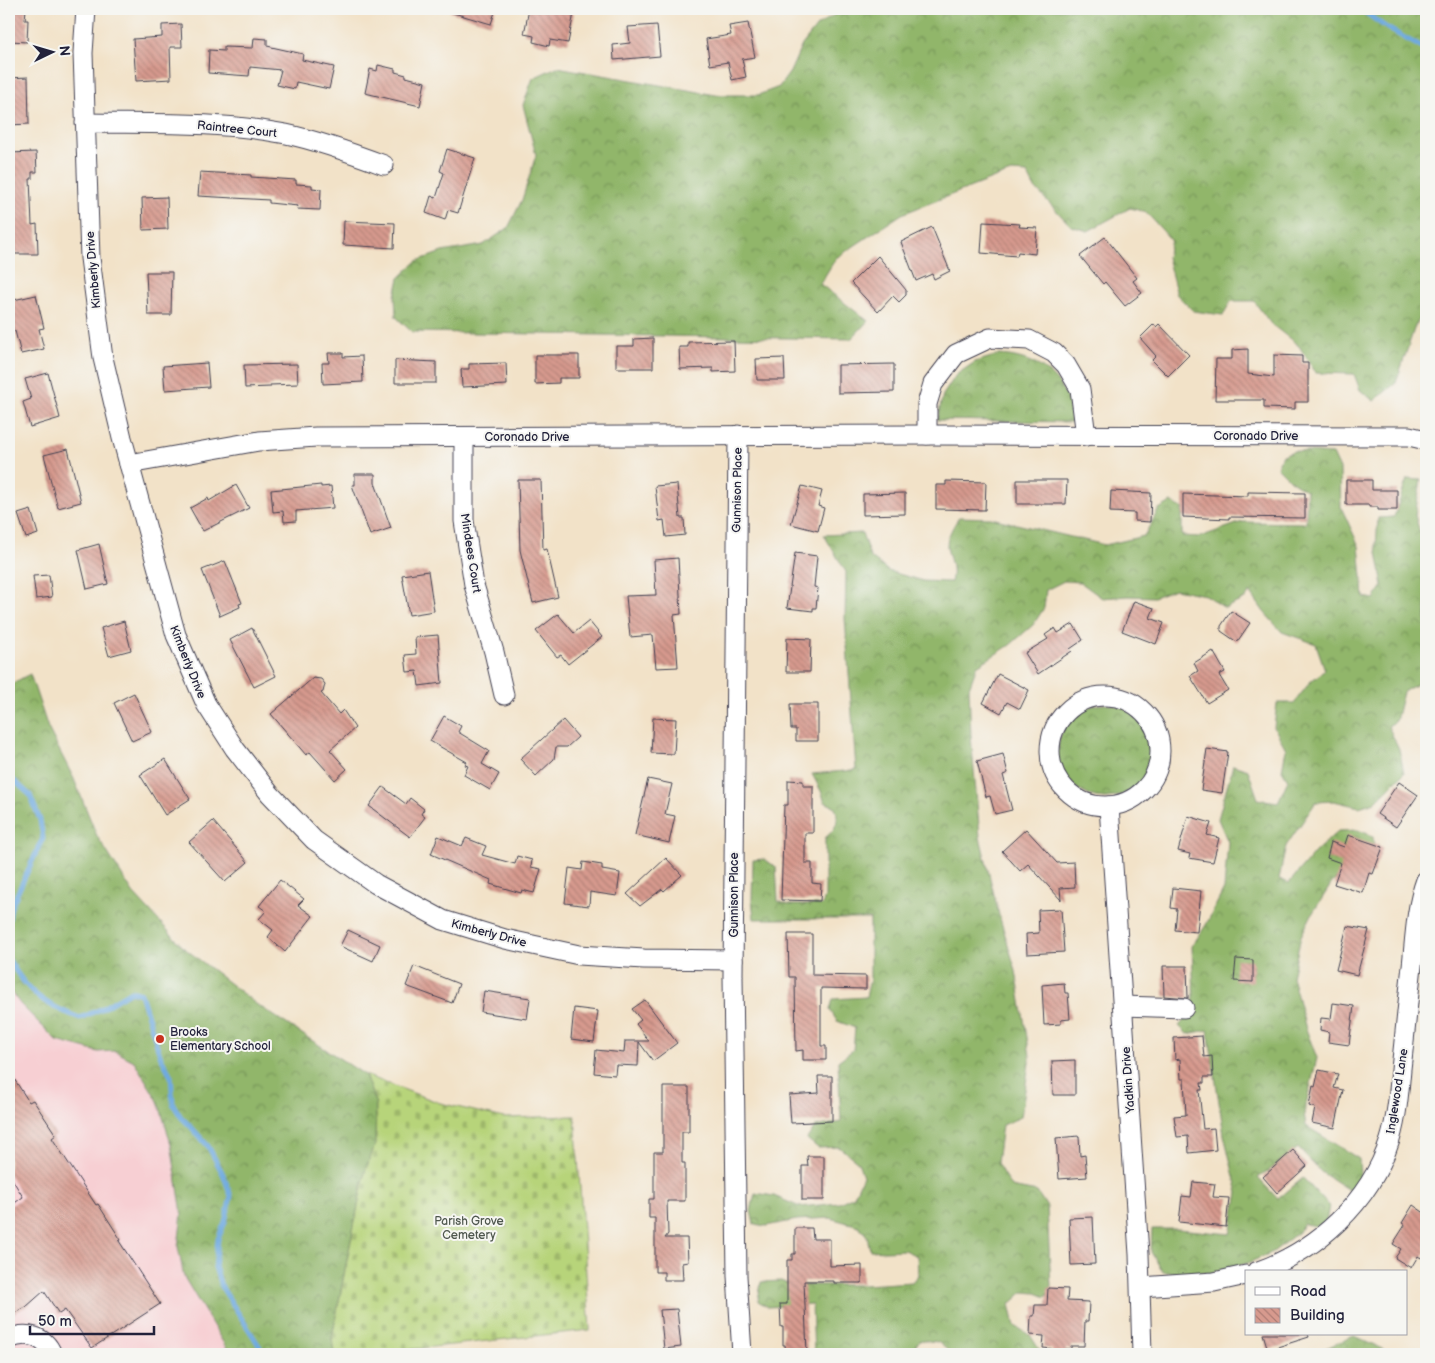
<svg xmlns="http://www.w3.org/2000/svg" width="1435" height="1363" viewBox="0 0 1435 1363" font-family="'Balsamiq Sans',sans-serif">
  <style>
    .built { fill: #f7cfd3 }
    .forest { fill: url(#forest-crowns); stroke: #5a6c52 }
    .cemetery { fill: url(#cemetery-stones); stroke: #6c7b5a }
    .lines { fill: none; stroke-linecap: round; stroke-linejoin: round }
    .stream { stroke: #6faadf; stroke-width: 5 }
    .building { fill: url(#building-back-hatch) }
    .minor-casing { stroke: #413f50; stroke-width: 21 }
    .minor { stroke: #fff; stroke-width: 19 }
    .poi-dot { fill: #c8321e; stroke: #f6f6f2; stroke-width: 2 }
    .labels { text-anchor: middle; stroke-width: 4; stroke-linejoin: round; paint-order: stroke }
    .street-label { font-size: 12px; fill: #22223b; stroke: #f6f6f2 }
    .poi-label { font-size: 12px; fill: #22223b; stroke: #f6f6f2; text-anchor: start }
    .park-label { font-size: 12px; fill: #4f574e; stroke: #f6f6f2 }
  </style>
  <defs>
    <pattern id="forest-crowns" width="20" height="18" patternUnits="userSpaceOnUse" patternTransform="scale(1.25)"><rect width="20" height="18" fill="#91b66a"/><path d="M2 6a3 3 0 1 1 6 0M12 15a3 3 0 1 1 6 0" fill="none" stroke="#769458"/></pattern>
    <pattern id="cemetery-stones" width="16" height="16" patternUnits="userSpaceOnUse" patternTransform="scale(1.25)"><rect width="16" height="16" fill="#b7d47a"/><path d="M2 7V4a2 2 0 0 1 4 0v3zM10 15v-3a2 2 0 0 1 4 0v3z" fill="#9db66a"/></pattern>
    <pattern id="building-back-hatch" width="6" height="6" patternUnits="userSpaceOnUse" patternTransform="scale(1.25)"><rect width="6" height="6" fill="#d79a8e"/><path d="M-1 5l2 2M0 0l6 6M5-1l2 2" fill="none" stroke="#ae7d75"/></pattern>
  </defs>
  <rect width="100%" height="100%" fill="#f6f6f2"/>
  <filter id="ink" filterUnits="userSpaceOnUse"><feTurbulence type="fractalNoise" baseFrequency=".02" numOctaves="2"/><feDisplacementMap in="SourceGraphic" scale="10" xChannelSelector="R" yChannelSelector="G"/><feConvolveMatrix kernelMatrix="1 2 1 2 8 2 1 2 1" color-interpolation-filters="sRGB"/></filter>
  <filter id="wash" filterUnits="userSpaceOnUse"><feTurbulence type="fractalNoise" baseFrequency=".0096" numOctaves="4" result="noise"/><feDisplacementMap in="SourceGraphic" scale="20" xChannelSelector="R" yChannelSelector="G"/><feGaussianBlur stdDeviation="1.12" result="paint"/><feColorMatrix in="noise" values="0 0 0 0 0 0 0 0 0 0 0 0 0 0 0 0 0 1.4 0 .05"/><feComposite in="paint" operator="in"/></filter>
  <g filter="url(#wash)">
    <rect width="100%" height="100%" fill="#f2e2c8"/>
    <polygon class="built" points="30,674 48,728 74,779 97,836 133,893 183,947 256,1004 365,1075 440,1103 504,1118 575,1116 590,1330 368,1354 9,1354 9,685"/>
    <g class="forest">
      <polygon points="849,9 1426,9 1426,310 1415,326 1396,383 1374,401 1360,390 1354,374 1316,373 1299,346 1271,324 1254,301 1231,301 1223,315 1193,311 1177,295 1167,257 1171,240 1146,212 1130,208 1088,231 1071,226 1034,187 1027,173 1011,172 997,177 902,214 836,258 820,284 868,321 851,339 412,332 396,317 395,296 399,278 417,261 442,252 483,245 508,228 522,200 536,155 523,105 533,78 557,67 716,95 758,95 779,87 790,72 802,45 817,26 839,12"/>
      <path d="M998 355C1027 356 1056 369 1067 399 1070 406 1070 415 1072 422L937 420 943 395 956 375 975 362Z"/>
      <path d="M1294 451 1333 454 1340 469 1341 507 1359 546 1364 597 1374 599 1383 586 1376 546 1378 518 1394 517 1407 479 1421 480 1415 515 1420 533 1426 535V679L1403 692 1396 721 1388 726 1399 749 1404 773 1375 802 1359 807 1334 801 1316 802 1286 846 1279 879 1289 883 1316 851 1338 831 1358 830 1373 836 1374 848 1359 857 1332 883 1312 914 1301 936 1292 977 1306 1029 1317 1058 1304 1113 1306 1126 1359 1159 1360 1175 1350 1191 1321 1172 1298 1148 1258 1178 1278 1199 1303 1178 1329 1206 1326 1222 1317 1226 1304 1224 1297 1233 1273 1252 1248 1263 1211 1273 1163 1272 1151 1252 1152 1229H1178L1230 1234 1238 1193 1224 1135 1208 1030 1187 1034 1179 1026 1189 1015 1194 998 1192 946 1206 925 1224 889 1228 842 1218 819 1233 765 1248 770 1258 799 1278 802 1288 780 1282 770 1286 749 1274 727 1277 703H1294L1311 681 1325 670 1316 644 1282 632 1264 612 1250 592 1245 599 1225 608 1205 595 1175 589 1154 597 1128 596 1102 598 1080 582 1064 581 1046 590 1044 608 1033 625 1010 645 977 666 969 688 971 736 980 837 999 915 1016 971 1030 1056 1021 1117 1002 1125 997 1163 1011 1187 1037 1192 1047 1207 1051 1287 1046 1297 1036 1293 1023 1292 1010 1304 1015 1326 1030 1335 1042 1354H952L938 1342 921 1340 910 1351 909 1354H814L812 1304 768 1307 758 1301 761 1282 781 1281 790 1285H865L912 1282 918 1275 917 1256 904 1250 885 1251 870 1250 867 1236 859 1226 830 1218 797 1220 766 1226 754 1224 751 1211 755 1193 774 1196 800 1207 839 1203 854 1196 863 1176 858 1162 839 1147 818 1148 807 1139 815 1127 841 1122 838 1061 853 1050 855 1028 837 1021 830 1010 833 999 866 997 870 979V919H754L752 899 753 860 764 859 776 867 778 901 789 905H822L825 897V838C836 829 840 821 835 807L825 802 821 791 812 774 856 770 845 618 846 572 824 535 862 533 870 557 888 571 923 581 951 582C955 567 949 560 947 546 947 536 954 525 959 517L991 518 1105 545 1144 536 1159 509 1171 502 1182 508V536L1200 537 1242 522 1306 523 1307 491 1290 480 1277 467 1282 455Z"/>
      <polygon points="30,674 48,728 74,779 97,836 133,893 183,947 256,1004 365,1075 376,1104 375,1145 365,1172 345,1270 332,1338 334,1354 230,1354 184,1277 178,1247 182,1213 171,1144 158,1101 134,1061 115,1051 98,1052 57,1041 21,1005 9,989 9,685"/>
      <circle cx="1105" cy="751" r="47"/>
      <polygon points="1354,1336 1393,1354 1312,1354"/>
    </g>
    <polygon class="cemetery" points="365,1075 440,1103 504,1118 575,1116 590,1330 368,1354 334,1354 332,1338 345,1270 365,1172 375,1145 376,1104"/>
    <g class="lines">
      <g class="stream">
        <polyline points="1360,9 1387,28 1426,50"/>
        <polyline points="9,776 30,795 40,820 43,838 11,907 9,919"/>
        <path d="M9 960C28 993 44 1005 80 1018L101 1009 131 991 141 994 160 1055 171 1076 173 1104 181 1117 192 1128 208 1146 223 1174 231 1196 225 1222 218 1239 215 1267 221 1286 260 1347 261 1354"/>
      </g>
    </g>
    <g id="blocks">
      <g class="building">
        <polygon points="9,9 26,9 25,20 28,20 27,42 9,41"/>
        <polygon points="450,9 496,9 491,24 450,12"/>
        <polygon points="529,9 557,9 574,13 568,43 550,40 549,46 533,42 534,36 524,34"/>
        <polygon points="748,23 755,57 742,59 746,77 732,80 728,62 710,65 706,39 731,35 729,26"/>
        <polygon points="181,24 182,47 170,47 171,79 136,81 133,39 162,37 162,25"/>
        <polygon points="657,25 660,56 614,60 613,45 630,43 628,27"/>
        <polygon points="254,38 267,39 267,46 303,54 302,60 334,67 329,89 296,82 295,89 277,85 281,70 250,67 249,76 208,73 209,50 224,51 224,47 253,48"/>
        <polygon points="378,65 395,69 395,72 406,75 406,77 425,82 420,106 365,93 370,69 377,71"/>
        <polygon points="28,77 29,124 9,125 9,78"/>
        <polygon points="447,149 475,158 458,213 448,210 445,220 426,213 431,196 436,198 444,173 440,171"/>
        <polygon points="36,152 37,172 32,172 32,179 30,179 32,225 37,224 38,254 12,254 11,202 9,202 9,153"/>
        <polygon points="200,172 251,175 251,177 296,180 296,184 312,185 312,188 321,189 320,210 297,209 298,206 269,203 269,200 198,196"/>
        <polygon points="167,197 168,229 143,230 142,198"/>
        <polygon points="344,221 395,223 394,248 343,245"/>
        <polygon points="983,222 1020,224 1019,227 1037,228 1035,254 1018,252 1017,256 981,253"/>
        <polygon points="932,227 950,271 934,279 932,274 916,281 901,242"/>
        <polygon points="1105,237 1137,278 1133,281 1142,293 1125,306 1105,282 1103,284 1080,256"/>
        <polygon points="878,256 906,290 906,295 899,302 893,296 878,312 851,283"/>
        <polygon points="146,272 172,272 171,315 148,315"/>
        <polygon points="36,295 44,328 39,329 44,349 21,354 15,331 9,332 9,301"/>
        <polygon points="1154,324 1156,327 1159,324 1189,355 1168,376 1152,360 1156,356 1140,338"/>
        <polygon points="653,338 653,368 616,368 616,346 634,346 634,339"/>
        <polygon points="734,341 735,371 713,372 713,368 680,369 679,347 688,347 688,342"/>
        <polygon points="1248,349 1248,374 1274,377 1274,355 1302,356 1302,363 1308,363 1308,402 1295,402 1295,409 1264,408 1264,400 1215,400 1216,359 1232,359 1232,350"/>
        <polygon points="328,353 343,353 343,357 362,356 363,382 323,384 322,363 329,363"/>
        <polygon points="535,355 579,355 579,378 559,378 559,383 535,384"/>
        <polygon points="784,358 785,380 757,380 756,359"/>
        <polygon points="395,360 436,362 436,383 395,383"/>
        <polygon points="207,363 209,387 165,390 163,366"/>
        <polygon points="506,363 507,385 462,387 461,369 469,369 469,364"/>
        <polygon points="297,364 298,384 270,385 270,387 245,388 244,365"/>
        <polygon points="894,364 894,392 838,393 838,365"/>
        <polygon points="48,373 60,418 30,427 23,402 31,399 25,379"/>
        <polygon points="68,449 81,502 58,508 44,455"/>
        <polygon points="355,474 375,474 375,483 391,528 370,535 352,485 355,485"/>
        <polygon points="518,480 541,480 543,550 547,549 558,597 533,603 520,550"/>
        <polygon points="1017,480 1067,480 1066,504 1017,504"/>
        <polygon points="1346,480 1372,480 1372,490 1397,490 1397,510 1378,510 1378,507 1369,507 1369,505 1346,505"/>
        <polygon points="946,481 986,482 985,510 936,509 936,485 946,485"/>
        <polygon points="677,484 680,518 684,518 685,535 666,537 664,520 659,521 655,486"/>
        <polygon points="236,485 249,508 203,531 190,508 208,498 209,501"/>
        <polygon points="321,485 321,487 331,486 333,508 296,511 296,521 284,522 283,511 273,512 271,490"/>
        <polygon points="802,486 822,491 818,506 824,508 818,531 791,524"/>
        <polygon points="1111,491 1151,493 1150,522 1135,521 1135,513 1110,512"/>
        <polygon points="1248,492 1305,493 1305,518 1229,517 1229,519 1183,517 1183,494 1248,496"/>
        <polygon points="905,493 905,514 863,515 863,494"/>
        <polygon points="31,510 38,534 26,538 18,514"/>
        <polygon points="99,544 108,584 87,589 78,550"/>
        <polygon points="795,553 817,556 814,587 818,588 816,608 813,608 813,611 787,608"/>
        <polygon points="678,558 681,614 674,615 678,667 656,668 653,635 630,637 626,596 656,595 654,560"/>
        <polygon points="225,561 242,603 239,604 240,607 220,616 202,570"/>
        <polygon points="428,571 434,611 409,615 402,575"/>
        <polygon points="49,575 52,597 36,599 33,576"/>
        <polygon points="1134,601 1154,608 1150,618 1164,623 1156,644 1122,631"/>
        <polygon points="1231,611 1250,623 1237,642 1221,631 1221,626"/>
        <polygon points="558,614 574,633 589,621 602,637 568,664 561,655 557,657 536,631"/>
        <polygon points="124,621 131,650 109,656 101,628"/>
        <polygon points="1073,624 1083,640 1070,649 1072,651 1038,674 1025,653 1048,639 1045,635 1055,628 1058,633"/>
        <polygon points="252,628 276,676 254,687 230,640"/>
        <polygon points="438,635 442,683 419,686 417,671 407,672 405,655 416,654 415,637"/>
        <polygon points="787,638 811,639 810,672 786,672"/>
        <polygon points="1213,651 1225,672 1219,675 1228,690 1207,703 1190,676 1198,671 1194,663"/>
        <polygon points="998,674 1029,690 1020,709 1007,702 1001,713 983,703"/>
        <polygon points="313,678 321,679 325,684 323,692 321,693 339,714 343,710 355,728 330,750 347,769 335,780 310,752 306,755 271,714"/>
        <polygon points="134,693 152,732 132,741 114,703"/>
        <polygon points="790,704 818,704 818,741 796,741 796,729 791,729"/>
        <polygon points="444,716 461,726 458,732 489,751 482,764 499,774 490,790 464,775 468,766 465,765 467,762 430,741"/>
        <polygon points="653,718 676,719 674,754 651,753"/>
        <polygon points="563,720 578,737 567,747 556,747 554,759 536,776 520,759"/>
        <polygon points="1207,749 1228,752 1222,793 1201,790"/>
        <polygon points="1003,754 1008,773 1003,775 1012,810 995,814 990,796 986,797 977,761"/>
        <polygon points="165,759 190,799 165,815 140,775"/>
        <polygon points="648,779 672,784 665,814 675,816 669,843 635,835"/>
        <polygon points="788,780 803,781 803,786 813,786 813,833 805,833 805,863 812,863 812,883 821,884 820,901 781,900 784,805 788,805"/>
        <polygon points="1399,782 1418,795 1396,827 1377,814"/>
        <polygon points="383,787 406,804 410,798 424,809 421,814 425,817 410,837 369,806"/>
        <polygon points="1188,816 1211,823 1207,835 1219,838 1213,862 1189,858 1190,854 1178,851"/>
        <polygon points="213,821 248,862 225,882 189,842"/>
        <polygon points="1026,829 1057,863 1074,862 1075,887 1060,888 1061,900 1028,864 1020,871 1002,851"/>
        <polygon points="1348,835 1383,847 1373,874 1369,873 1363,893 1334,884 1341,863 1327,858 1331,842 1344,847"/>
        <polygon points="438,836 462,846 466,838 486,846 482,855 515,864 517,856 532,860 531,867 541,869 534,893 522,890 521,893 490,884 491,880 431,854"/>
        <polygon points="666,858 682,875 664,891 662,889 640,906 627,894"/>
        <polygon points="583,862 602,865 602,870 620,873 617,896 590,892 589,906 565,903 569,868 582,870"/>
        <polygon points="280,880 304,899 298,905 313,916 285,952 268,937 273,930 259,919 266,911 259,906"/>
        <polygon points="1173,888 1201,891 1197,932 1175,930 1177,909 1171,908"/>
        <polygon points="1061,909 1064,952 1027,954 1026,934 1039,933 1038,910"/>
        <polygon points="1347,926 1369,930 1357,975 1336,970"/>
        <polygon points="348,930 380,945 373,961 340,946"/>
        <polygon points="788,934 812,934 812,975 866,976 866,989 821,988 821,1046 826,1046 826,1060 803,1060 803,1050 796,1051 795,977 789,977"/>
        <polygon points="1236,959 1253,960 1253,982 1234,981"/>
        <polygon points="414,966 459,984 452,1003 406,986"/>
        <polygon points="1163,966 1187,966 1188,998 1164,996"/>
        <polygon points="1064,983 1065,993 1068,993 1070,1019 1061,1020 1061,1024 1044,1025 1042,985"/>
        <polygon points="484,991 530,998 527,1019 481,1012"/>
        <polygon points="645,1000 677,1043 653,1061 639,1042 638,1066 616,1065 615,1075 594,1073 596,1050 624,1053 625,1041 649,1041 636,1024 641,1020 632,1009"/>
        <polygon points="1333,1003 1354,1006 1349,1045 1328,1042 1329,1032 1320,1030 1321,1018 1331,1019"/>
        <polygon points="574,1008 598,1011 594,1042 571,1039"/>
        <polygon points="1202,1036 1204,1057 1212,1056 1213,1077 1204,1077 1204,1083 1201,1083 1202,1090 1199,1090 1203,1129 1214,1128 1216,1150 1189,1153 1188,1136 1177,1137 1174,1116 1186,1115 1184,1079 1181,1079 1180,1059 1175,1060 1174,1038"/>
        <polygon points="1075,1060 1075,1095 1053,1095 1052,1061"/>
        <polygon points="1319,1070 1338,1074 1334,1088 1343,1090 1335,1128 1312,1123 1315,1108 1309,1106 1313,1086 1315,1087"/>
        <polygon points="9,1071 29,1102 33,1100 56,1135 52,1138 96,1205 98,1204 121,1240 119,1241 160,1304 92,1348 65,1310 59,1314 44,1291 26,1307 9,1316 9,1207 23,1197 9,1174"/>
        <polygon points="818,1076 832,1076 832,1121 791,1123 789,1095 819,1093"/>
        <polygon points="663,1087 689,1087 689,1132 682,1132 682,1163 685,1163 685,1201 667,1201 668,1234 665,1238 687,1238 688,1262 682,1263 683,1280 664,1280 664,1272 655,1272 655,1218 649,1218 649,1199 654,1199 654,1152 663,1152"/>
        <polygon points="1079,1136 1080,1156 1085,1155 1087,1177 1059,1179 1056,1138"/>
        <polygon points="1293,1150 1307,1166 1277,1193 1263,1177"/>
        <polygon points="807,1156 824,1156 824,1200 802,1200 802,1166 808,1166"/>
        <polygon points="1193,1182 1215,1184 1213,1197 1229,1198 1226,1227 1179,1222 1182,1196 1191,1197"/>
        <polygon points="1413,1205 1426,1214 1426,1251 1421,1258 1418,1256 1411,1268 1395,1258 1401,1249 1393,1244 1405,1225 1402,1223"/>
        <polygon points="1093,1217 1095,1264 1071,1265 1069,1218"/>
        <polygon points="795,1228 812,1228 813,1239 830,1239 830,1266 862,1265 862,1283 834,1283 834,1281 804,1281 807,1354 786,1354 785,1345 783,1345 783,1327 781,1327 780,1304 787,1304 787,1260 792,1260 792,1254 795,1254"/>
        <polygon points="1048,1288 1068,1289 1067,1301 1089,1302 1088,1321 1085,1321 1084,1346 1071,1346 1071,1349 1066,1349 1066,1354 1052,1354 1052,1349 1043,1348 1044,1336 1030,1335 1031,1316 1034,1316 1035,1305 1047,1305"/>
        <polygon points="677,1309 681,1347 664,1349 660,1310"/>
        <polygon points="1263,1334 1308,1334 1309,1337 1268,1350"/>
      </g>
    </g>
  </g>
  <g filter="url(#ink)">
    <use href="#blocks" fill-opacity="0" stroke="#413f50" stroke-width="1"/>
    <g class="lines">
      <g class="minor-casing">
        <g id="minor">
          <polyline points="86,9 83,53 90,258 103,358 122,438 176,635 206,704 235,749 270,794 314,840 376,884 443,920 505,939 579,955 644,959 733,960"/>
          <path d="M85 123C152 124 219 121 286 134 319 141 352 153 384 165"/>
          <polyline points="738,435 733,976 737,1276 742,1354"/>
          <polyline points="927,435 927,404 933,384 956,354 990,338 1029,340 1054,353 1066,365 1080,389 1086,436"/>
          <polyline points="464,437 464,521 474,585 494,652 504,695"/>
          <polyline points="129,464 259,441 316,437 927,435 1409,436 1426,440"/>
          <circle cx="1105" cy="751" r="55"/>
          <polyline points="1109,806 1139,1254 1142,1354"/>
          <polyline points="1123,1006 1184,1008"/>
          <path d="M1256 1272C1317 1251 1370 1202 1390 1140 1397 1117 1399 1092 1401 1069 1405 1034 1408 1000 1412 966 1415 937 1416 907 1426 880"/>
          <polyline points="1141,1287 1214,1282 1246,1275"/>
          <path d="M9 1339C26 1331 45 1336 52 1354"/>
        </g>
      </g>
      <use href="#minor" class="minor"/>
    </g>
  </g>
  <circle class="poi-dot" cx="160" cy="1039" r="5"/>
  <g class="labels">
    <g class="street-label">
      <text transform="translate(237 129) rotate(6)" y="4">Raintree Court</text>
      <text transform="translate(93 270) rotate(-95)" y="4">Kimberly Drive</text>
      <text x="1256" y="440">Coronado Drive</text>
      <text x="527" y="441">Coronado Drive</text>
      <text transform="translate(737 490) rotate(-89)" y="4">Gunnison Place</text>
      <text transform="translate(471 553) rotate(81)" y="4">Mindees Court</text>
      <text transform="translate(188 662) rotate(68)" y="4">Kimberly Drive</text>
      <text transform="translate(734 895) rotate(-90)" y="4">Gunnison Place</text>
      <text transform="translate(489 933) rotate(15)" y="4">Kimberly Drive</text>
      <text transform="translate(1128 1080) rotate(-94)" y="4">Yadkin Drive</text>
      <text transform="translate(1397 1091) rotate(-81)" y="4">Inglewood Lane</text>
    </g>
    <g class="poi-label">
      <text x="170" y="1036">Brooks<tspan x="170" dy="14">Elementary School</tspan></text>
    </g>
    <g class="park-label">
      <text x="469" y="1225">Parish Grove<tspan x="469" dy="14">Cemetery</tspan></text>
    </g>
  </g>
  <rect width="1435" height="1363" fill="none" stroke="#f6f6f2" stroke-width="30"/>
  <rect x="1245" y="1270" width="162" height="65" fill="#f6f6f2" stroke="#a1a1a9"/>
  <rect x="1255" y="1287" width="25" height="8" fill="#ffffff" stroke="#a1a1a9"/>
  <text x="1290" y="1296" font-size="15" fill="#22223b">Road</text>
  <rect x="1255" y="1308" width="25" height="15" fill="url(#building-back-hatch)" stroke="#a1a1a9"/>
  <text x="1290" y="1320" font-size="15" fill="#22223b">Building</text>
  <g transform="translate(52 52) rotate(85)" stroke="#f6f6f2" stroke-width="4" paint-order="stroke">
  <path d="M0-4L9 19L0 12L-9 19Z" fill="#22223b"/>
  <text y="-8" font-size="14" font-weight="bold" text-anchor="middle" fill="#22223b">N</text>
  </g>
  <path d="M30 1326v8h124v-8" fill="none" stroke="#22223b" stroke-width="2.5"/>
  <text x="38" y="1326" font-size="15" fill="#22223b" stroke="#f6f6f2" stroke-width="4" paint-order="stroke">50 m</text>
</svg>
